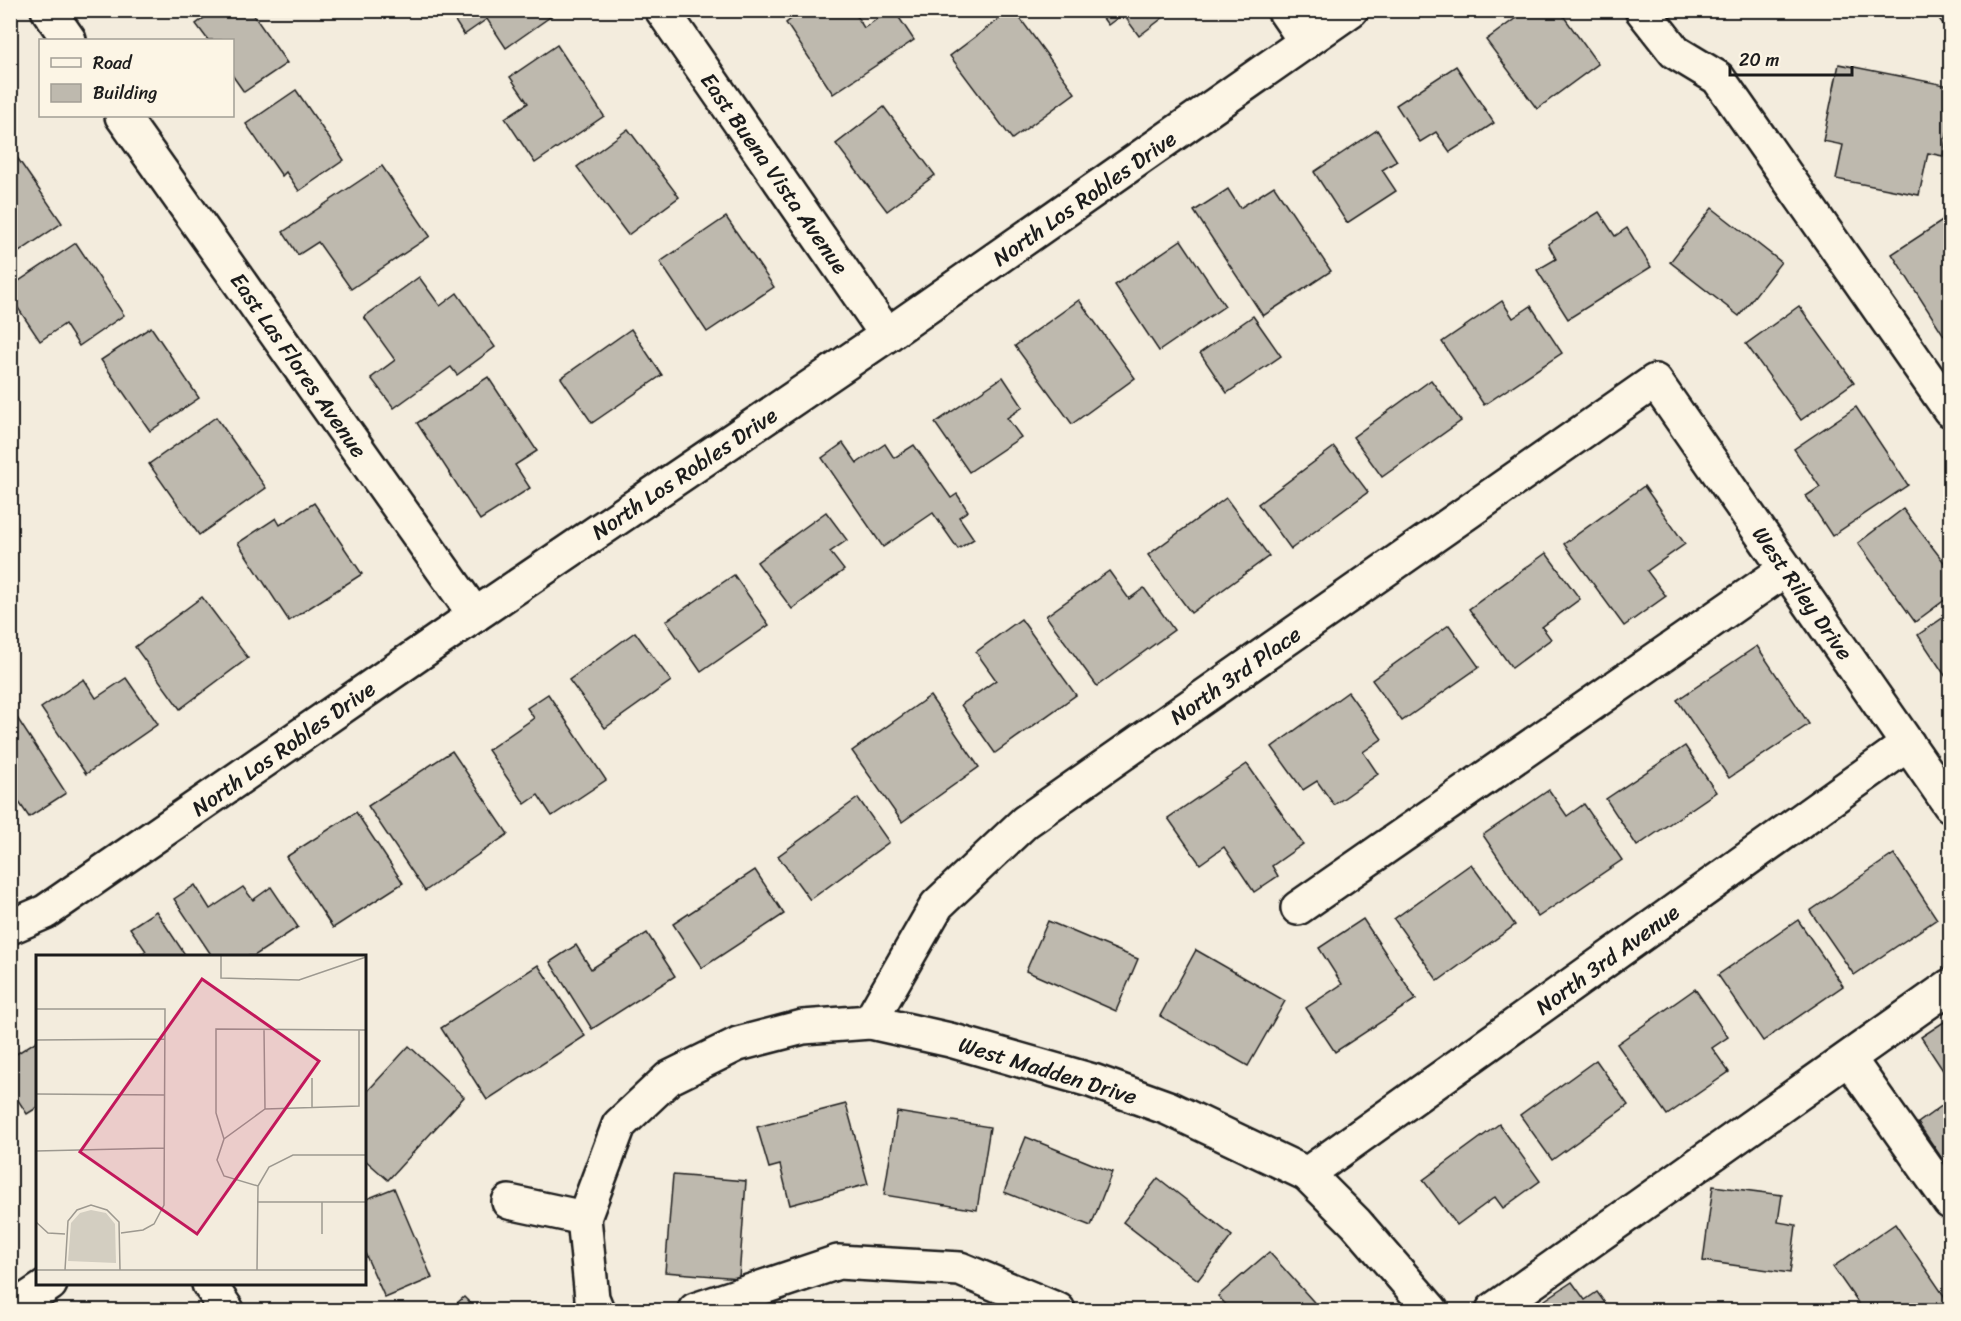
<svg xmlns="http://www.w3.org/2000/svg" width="1961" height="1321" viewBox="0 0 1961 1321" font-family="Sriracha,sans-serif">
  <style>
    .building { fill: #beb9ae; stroke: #1c1c1c; stroke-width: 1.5 }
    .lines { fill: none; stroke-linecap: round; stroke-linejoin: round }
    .minor-casing { stroke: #1c1c1c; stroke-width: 38 }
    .minor { stroke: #fcf5e5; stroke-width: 33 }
    .labels { text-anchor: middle; stroke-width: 5; stroke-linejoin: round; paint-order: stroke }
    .street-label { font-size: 22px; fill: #1c1c1c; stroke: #fcf5e5 }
    .inset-road { fill: none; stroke: #9d9990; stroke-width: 1.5 }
    .view { fill: #c2185b; fill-opacity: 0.15; stroke: #c2185b; stroke-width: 3 }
    .inset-edge { fill: none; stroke: #1c1c1c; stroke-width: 3 }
  </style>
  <rect width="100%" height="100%" fill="#f3ecdd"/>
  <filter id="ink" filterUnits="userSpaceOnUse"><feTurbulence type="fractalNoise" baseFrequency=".0167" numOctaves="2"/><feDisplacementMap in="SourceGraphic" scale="12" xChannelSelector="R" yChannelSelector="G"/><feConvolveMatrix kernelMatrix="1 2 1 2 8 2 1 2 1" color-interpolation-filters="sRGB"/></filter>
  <g filter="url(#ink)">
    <g class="building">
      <polygon points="215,10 250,10 287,63 244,92 232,75 232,40 208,40 196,24"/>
      <polygon points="448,10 560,10 506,48 487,19 464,35"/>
      <polygon points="803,10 853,10 864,28 890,10 894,10 914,40 833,94 786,23"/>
      <polygon points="1011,10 1014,10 1075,93 1012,139 950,56"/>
      <polygon points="1097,10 1173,10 1139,36 1123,14 1108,25"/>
      <polygon points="1527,10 1559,10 1598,64 1537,109 1486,40"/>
      <polygon points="1933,10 1950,10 1950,34"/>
      <polygon points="557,45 604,116 535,163 505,118 528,103 510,77"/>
      <polygon points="1839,64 1950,86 1950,118 1943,156 1928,153 1919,195 1836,179 1843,145 1823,141"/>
      <polygon points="1456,66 1494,123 1450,152 1436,132 1420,142 1396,105"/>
      <polygon points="296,90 344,160 299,191 286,172 282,176 246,124"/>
      <polygon points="884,107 935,175 887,211 836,144"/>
      <polygon points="628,129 679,197 628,235 577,167"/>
      <polygon points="1377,130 1397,161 1382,170 1396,191 1347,223 1314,172"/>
      <polygon points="14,153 62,223 10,258 10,155"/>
      <polygon points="382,166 430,236 351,289 318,242 298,255 283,232"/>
      <polygon points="1274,186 1331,271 1263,316 1194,211 1228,189 1240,208"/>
      <polygon points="1712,208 1781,262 1739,316 1670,262"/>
      <polygon points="1599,212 1615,236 1627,228 1651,267 1568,319 1537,270 1556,259 1548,244"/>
      <polygon points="1950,216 1950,345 1892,254"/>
      <polygon points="726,217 774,287 707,332 660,262"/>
      <polygon points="1181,240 1225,306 1159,351 1115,285"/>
      <polygon points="76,243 124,315 79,346 65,324 40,341 10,296 10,287"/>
      <polygon points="419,277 440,306 457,293 495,347 457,375 451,367 394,408 371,378 395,360 364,317"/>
      <polygon points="1079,300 1135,378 1072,424 1015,346"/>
      <polygon points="1502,301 1513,318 1531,306 1562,353 1484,405 1442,342"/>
      <polygon points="1799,306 1854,382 1801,420 1746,344"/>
      <polygon points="1253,316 1281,356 1227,393 1200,353"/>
      <polygon points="151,327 199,398 150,431 101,360"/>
      <polygon points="631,329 662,375 592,423 561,378"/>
      <polygon points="488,377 537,451 515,465 530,488 480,520 417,423"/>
      <polygon points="1003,377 1023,407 1007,418 1021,437 969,472 935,423"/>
      <polygon points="1431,380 1461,421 1382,477 1353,437"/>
      <polygon points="1856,407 1908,485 1832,536 1806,496 1820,487 1794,449"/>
      <polygon points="216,417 266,488 199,535 149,464"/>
      <polygon points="843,443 857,463 885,444 894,458 914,445 951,498 957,494 968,511 959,517 974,539 958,549 933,513 883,547 822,458"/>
      <polygon points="1334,447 1368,492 1291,549 1258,504"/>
      <polygon points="1644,486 1685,544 1647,571 1666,596 1624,626 1564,544"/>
      <polygon points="1226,498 1269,556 1191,613 1148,555"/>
      <polygon points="314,503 362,574 289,621 238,543 276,518 280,525"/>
      <polygon points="1903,509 1950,570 1950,596 1915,622 1858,543"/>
      <polygon points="826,512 847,540 830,552 844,570 792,609 757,562"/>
      <polygon points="1546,553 1580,599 1542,627 1551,639 1512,668 1469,609"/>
      <polygon points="1109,571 1129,599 1144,588 1174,630 1097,686 1046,616"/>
      <polygon points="734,575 769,625 701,672 666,621"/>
      <polygon points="202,597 248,658 180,709 135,647"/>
      <polygon points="1950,613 1950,683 1918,635"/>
      <polygon points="1021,619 1076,695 995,753 961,705 996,680 976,652"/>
      <polygon points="1449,625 1479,667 1402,721 1372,680"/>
      <polygon points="635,632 671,681 605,728 569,680"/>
      <polygon points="1757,646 1809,724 1729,778 1677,700"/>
      <polygon points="126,678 158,724 86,774 41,708 84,679 96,698"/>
      <polygon points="1348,692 1382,739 1363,752 1378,774 1334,805 1317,781 1303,790 1272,747"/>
      <polygon points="548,694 606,780 552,816 538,795 525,804 488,750 534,718 527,708"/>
      <polygon points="930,696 979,767 902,822 852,751"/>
      <polygon points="10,707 66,793 29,817 10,789"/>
      <polygon points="1685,746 1716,792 1637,846 1606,799"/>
      <polygon points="452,751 508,834 425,891 368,806"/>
      <polygon points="1247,764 1303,844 1272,866 1278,876 1254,892 1224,847 1200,864 1168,818"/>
      <polygon points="1549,790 1567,816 1584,804 1622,860 1538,917 1483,835"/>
      <polygon points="858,798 889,842 810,900 778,856"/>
      <polygon points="356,812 403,883 333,928 286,857"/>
      <polygon points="1894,854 1937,919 1854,975 1810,911"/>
      <polygon points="1471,864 1515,925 1438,981 1394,919"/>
      <polygon points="755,870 784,914 702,968 673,924"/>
      <polygon points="195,885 210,909 243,887 253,900 271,887 298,927 254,956 212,956 174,899"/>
      <polygon points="156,911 186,956 138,956 146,951 130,928"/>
      <polygon points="1363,919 1416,999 1335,1052 1306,1008 1342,984 1319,948"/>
      <polygon points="1798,920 1843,986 1763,1041 1718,975"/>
      <polygon points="1048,921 1138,959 1116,1011 1026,971"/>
      <polygon points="647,933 675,976 592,1029 550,962 576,945 591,969"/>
      <polygon points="1196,950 1285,1001 1248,1066 1160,1016"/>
      <polygon points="538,965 585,1036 487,1100 441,1028"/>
      <polygon points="1695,989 1728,1037 1712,1048 1729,1072 1667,1115 1617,1044"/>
      <polygon points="1950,1018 1950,1081 1921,1037"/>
      <polygon points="38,1040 38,1107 27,1114 10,1088 10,1058"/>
      <polygon points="409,1046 464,1097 388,1180 364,1159 364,1095"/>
      <polygon points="1596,1060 1628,1105 1552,1160 1520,1115"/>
      <polygon points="1950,1100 1950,1160 1945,1163 1918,1123"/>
      <polygon points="846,1104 868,1184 790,1205 780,1165 769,1168 757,1127"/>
      <polygon points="897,1112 990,1127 977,1210 884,1195"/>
      <polygon points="1499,1124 1540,1181 1503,1208 1495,1197 1457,1225 1423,1180"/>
      <polygon points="1026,1137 1112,1172 1091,1226 1004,1192"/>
      <polygon points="673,1175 746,1181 739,1278 665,1272"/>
      <polygon points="1158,1178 1232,1236 1198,1280 1123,1222"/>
      <polygon points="1713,1186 1782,1195 1778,1222 1796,1225 1790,1273 1703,1261"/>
      <polygon points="394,1188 432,1278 385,1298 364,1251 364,1200"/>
      <polygon points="1895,1224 1949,1303 1939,1310 1863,1310 1833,1267"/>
      <polygon points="1269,1252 1321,1310 1231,1310 1218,1296"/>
      <polygon points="1572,1282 1585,1300 1597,1292 1610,1310 1530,1310"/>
      <polygon points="464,1297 477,1310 449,1310"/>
    </g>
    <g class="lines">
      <g class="minor-casing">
        <g id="minor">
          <polyline points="48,10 69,40"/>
          <polyline points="662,10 887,335"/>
          <polyline points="1284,10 1306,42"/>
          <polyline points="1642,10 1675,52 1718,78 1950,410"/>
          <polyline points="122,116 475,615"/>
          <polyline points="1298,908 1786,569"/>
          <polyline points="10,927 45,912 475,615 887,335 1351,10"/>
          <polyline points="870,1022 937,905 1025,822 1655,381 1950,805"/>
          <polyline points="1849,1059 1950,1202"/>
          <polyline points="1307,1174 1908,744"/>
          <polyline points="509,1202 584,1218"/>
          <polyline points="209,1284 227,1310"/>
          <polyline points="11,1310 50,1284"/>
          <polyline points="597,1310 592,1298 584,1218 619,1125 669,1078 738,1044 803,1027 870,1022 950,1040 1093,1081 1168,1108 1307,1174 1356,1223 1431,1310"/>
          <polyline points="695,1310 838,1262 960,1269 1058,1310"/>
          <polyline points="1493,1310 1950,986"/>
        </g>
      </g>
      <use href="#minor" class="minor"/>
    </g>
  </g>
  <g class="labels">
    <g class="street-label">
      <text transform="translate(775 173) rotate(55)" y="8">East Buena Vista Avenue</text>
      <text transform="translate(1084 198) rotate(-35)" y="8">North Los Robles Drive</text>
      <text transform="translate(299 365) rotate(55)" y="8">East Las Flores Avenue</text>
      <text transform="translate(684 473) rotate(-34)" y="8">North Los Robles Drive</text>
      <text transform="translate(1803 593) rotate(55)" y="8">West Riley Drive</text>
      <text transform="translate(1235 675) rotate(-35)" y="8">North 3rd Place</text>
      <text transform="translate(283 748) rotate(-35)" y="8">North Los Robles Drive</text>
      <text transform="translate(1607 959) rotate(-36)" y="8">North 3rd Avenue</text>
      <text transform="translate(1048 1070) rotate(17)" y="8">West Madden Drive</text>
    </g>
  </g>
  <g transform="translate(36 955)">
    <rect width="330" height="330" fill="#f3ecdd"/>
    <path d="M55 255 70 258 79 269 80 308 32 306 35 268 44 258Z" fill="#d3cec1"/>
    <path class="inset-road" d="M185 1V23L263 25 330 2M0 54H129L128 250 118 269 107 275 85 278M228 75 229 154M0 85 129 84M276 123V152M0 139 129 140M188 184 180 158V74L330 75M0 196 128 193M222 231 188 221 181 205 188 184 229 154 323 151V75M221 247H330M0 267 12 278 29 279M286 279V247M0 315H330M29 315 32 266 41 255 55 250 71 255 83 267 84 315M221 315 222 231 233 212 257 200H330"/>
    <path class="view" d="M166 24 283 106 161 279 44 197Z"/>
    <rect width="330" height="330" class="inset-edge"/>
  </g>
  <rect width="1961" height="1321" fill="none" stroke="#fcf5e5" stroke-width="36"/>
  <rect x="18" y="18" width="1925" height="1285" fill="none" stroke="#1c1c1c" stroke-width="2" filter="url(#ink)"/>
  <rect x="39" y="39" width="195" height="78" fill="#fcf5e5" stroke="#a29e95" stroke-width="1.5"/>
  <rect x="51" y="58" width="30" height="9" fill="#fcf5e5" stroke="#a29e95" stroke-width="1.5"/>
  <text x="93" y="69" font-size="18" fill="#1c1c1c">Road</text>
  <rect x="51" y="84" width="30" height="18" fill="#beb9ae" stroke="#a29e95" stroke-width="1.5"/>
  <text x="93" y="99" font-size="18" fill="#1c1c1c">Building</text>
  <path d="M1730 66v9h122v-9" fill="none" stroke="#1c1c1c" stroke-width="3"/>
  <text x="1739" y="66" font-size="18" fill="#1c1c1c" stroke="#fcf5e5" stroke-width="4.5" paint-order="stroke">20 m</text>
</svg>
